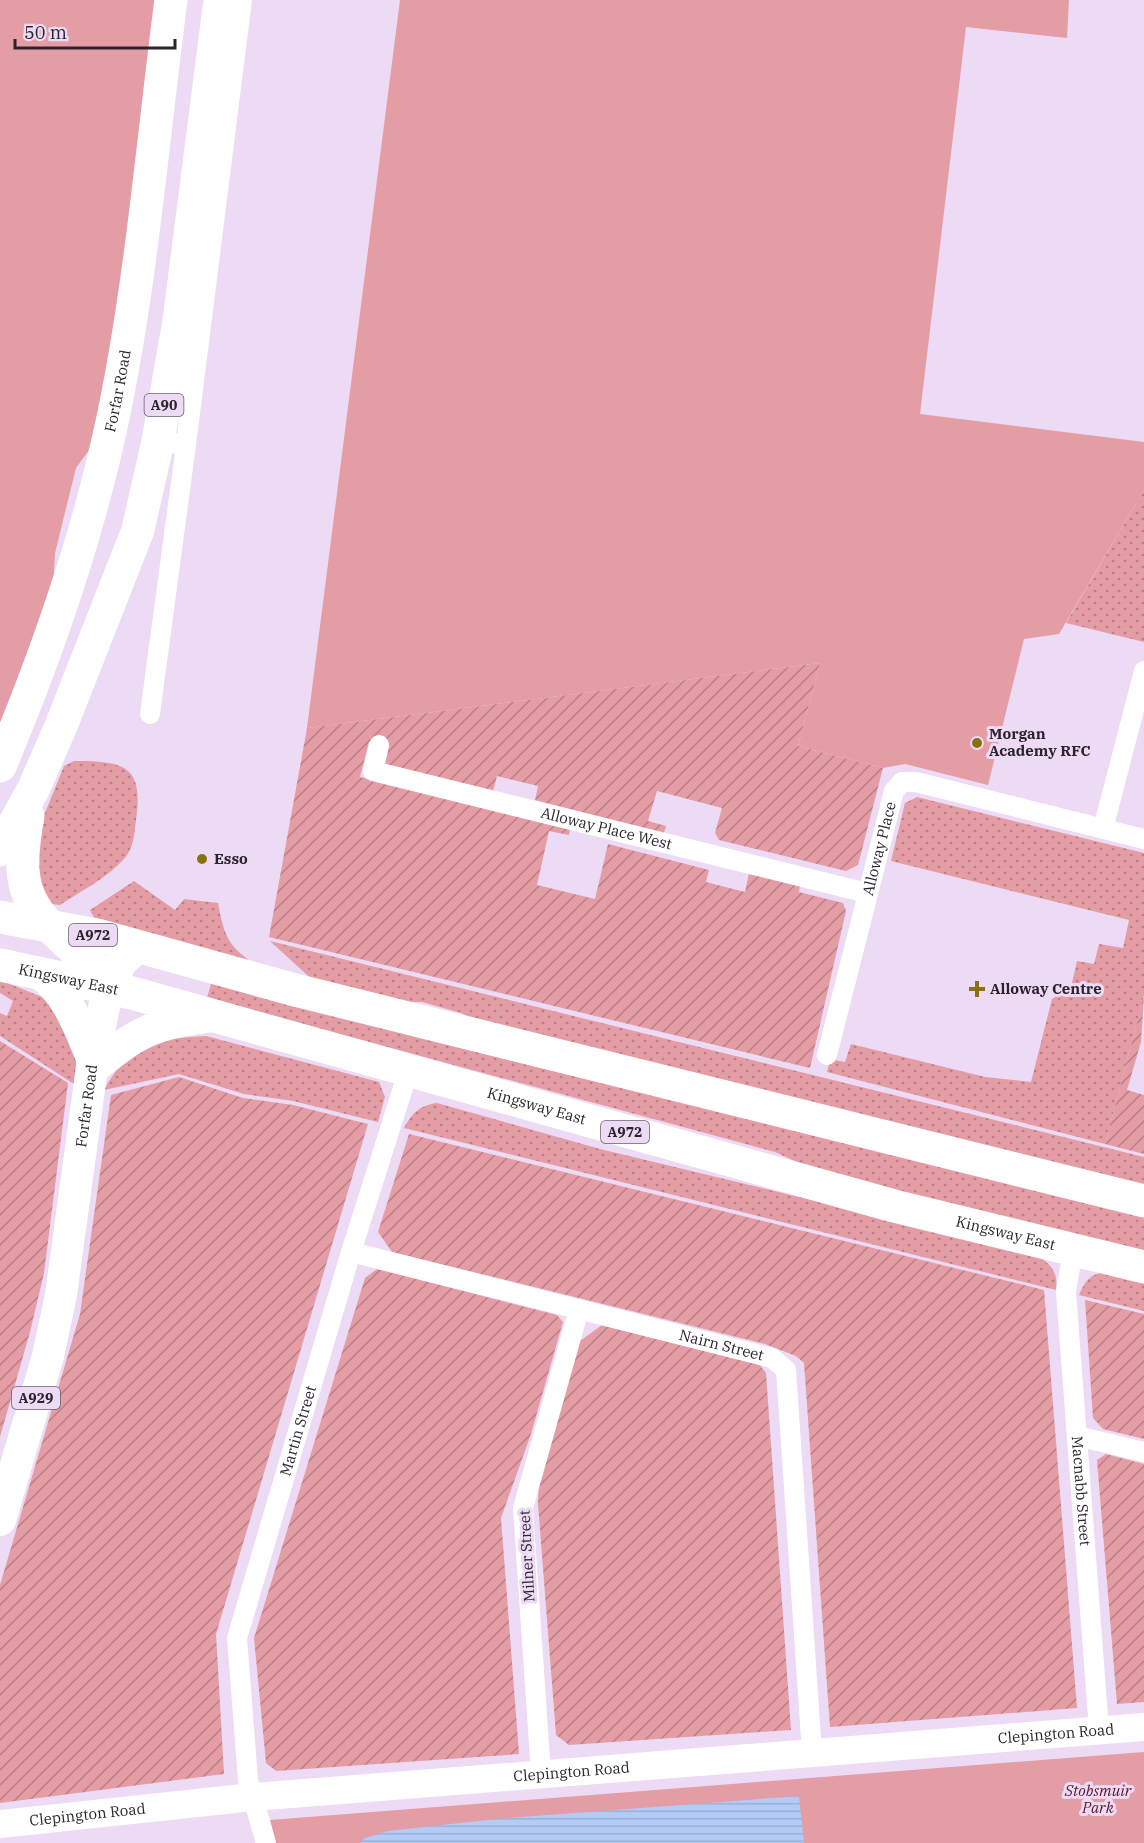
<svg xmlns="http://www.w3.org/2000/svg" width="1144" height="1843" viewBox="0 0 1144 1843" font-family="'IBM Plex Serif',serif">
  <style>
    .grass { fill: url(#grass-dots) }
    .park { fill: #e49ca5 }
    .garden { fill: url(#garden-furrows) }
    .water { fill: url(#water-rules) }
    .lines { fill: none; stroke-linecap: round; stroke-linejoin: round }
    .street { stroke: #fff; stroke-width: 20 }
    .secondary { stroke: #fff; stroke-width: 28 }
    .primary { stroke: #fff; stroke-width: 32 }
    .highway { stroke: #fff; stroke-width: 33 }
    .poi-dot { fill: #897112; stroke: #eddaf4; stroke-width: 2 }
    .labels { text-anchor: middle; stroke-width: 6; stroke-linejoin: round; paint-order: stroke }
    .shield { fill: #eddaf4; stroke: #655b69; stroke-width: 1.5 }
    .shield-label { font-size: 14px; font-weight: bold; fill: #2b242e }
    .street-label { font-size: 15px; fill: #2b242e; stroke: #eddaf4 }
    .poi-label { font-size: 15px; font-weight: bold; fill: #2b242e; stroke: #eddaf4; text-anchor: start }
    .park-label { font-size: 15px; font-style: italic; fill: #601427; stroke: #eddaf4 }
  </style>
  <defs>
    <pattern id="grass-dots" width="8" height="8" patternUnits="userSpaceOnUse" patternTransform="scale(1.5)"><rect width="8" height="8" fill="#e49ca5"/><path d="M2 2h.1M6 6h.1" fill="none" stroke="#b97f87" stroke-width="1.8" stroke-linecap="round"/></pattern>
    <pattern id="garden-furrows" width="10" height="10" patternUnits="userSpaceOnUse" patternTransform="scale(1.5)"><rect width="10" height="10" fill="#e49ca5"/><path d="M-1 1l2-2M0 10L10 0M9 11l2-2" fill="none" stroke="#b97f87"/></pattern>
    <pattern id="water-rules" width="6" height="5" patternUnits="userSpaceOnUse" patternTransform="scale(1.5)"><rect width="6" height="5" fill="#b4ccf5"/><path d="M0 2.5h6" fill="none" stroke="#9bafd2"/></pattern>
  </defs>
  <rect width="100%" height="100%" fill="#eddaf4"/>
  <g class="grass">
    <polygon points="1144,490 1144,642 1066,623"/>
    <path d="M74 761C124 761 144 765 136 820 134 834 134 848 124 859 107 878 81 891 60 905L52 904 36 883 34 840 64 766Z"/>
    <polygon points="917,797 1144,853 1144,995 1105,1144 827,1072 830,1059 845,1062 851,1044 985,1077 1031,1082 1052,999 1071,987 1077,961 1094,964 1099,944 1123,948 1129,920 891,861 905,803"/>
    <path d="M134 881 175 910 184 899 218 903C225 941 230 948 262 969L96 921 90 910Z"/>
    <polygon points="270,941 1144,1157 1144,1190 497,1032 461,1013 422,1002 377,1002 318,985"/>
    <polygon points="0,980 47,999 76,1053 77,1086 0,1036 0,1013 7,1016 13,1001 0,993"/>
    <polygon points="212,980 420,1038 1144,1216 1144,1256 836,1180 775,1152 207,998"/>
    <path d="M206 1036 379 1082 385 1097 378 1122 293 1101 244 1094 179 1074 104 1090C131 1042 154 1039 206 1036Z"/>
    <path d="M437 1103 600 1149 1036 1254C1051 1265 1058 1271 1056 1290L404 1128C413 1112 419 1106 437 1103Z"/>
    <path d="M1109 1272 1144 1281V1311L1079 1295C1086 1279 1091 1273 1109 1272Z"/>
  </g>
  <g class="park">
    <polygon points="0,0 159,0 119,306 92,446 76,468 55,553 53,591 0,732"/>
    <polygon points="400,0 1069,0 1067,38 966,27 920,414 1144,442 1144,490 1059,634 1024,639 988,785 905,764 883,768 798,746 820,663 307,728"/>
    <polygon points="1144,1752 1144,1843 275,1843 270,1820"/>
  </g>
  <g class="garden">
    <polygon points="820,663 798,746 883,768 858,865 846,871 719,840 715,833 722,808 657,791 648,821 666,826 664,833 535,800 538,786 497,776 493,791 385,764 389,746 369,742 360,777 570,829 569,835 549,831 537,885 595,899 608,844 709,870 706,882 745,892 749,873 800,886 799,892 843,903 846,911 810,1068 269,937 307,728"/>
    <polygon points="1144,995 1141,1042 1127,1090 1144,1095 1144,1154 1105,1144"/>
    <polygon points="0,1041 68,1083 44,1273 30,1332 0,1437"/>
    <polygon points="179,1077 243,1098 293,1105 368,1124 216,1634 224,1774 0,1803 0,1585 80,1314 111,1095"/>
    <polygon points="409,1134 1044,1290 1077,1708 830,1727 804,1363 796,1356 765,1344 392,1252 378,1232"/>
    <polygon points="377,1269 557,1315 563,1322 531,1434 501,1518 519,1754 276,1771 266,1763 254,1638 365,1278"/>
    <polygon points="1085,1300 1144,1314 1144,1439 1103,1429 1093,1418"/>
    <polygon points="602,1325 759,1364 766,1373 791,1730 569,1745 556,1735 538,1504 539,1477 580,1341"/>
    <polygon points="1106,1454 1144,1464 1144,1702 1117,1704 1097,1460"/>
  </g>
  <polygon class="water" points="799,1796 804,1843 360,1843 365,1838 388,1831 496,1819"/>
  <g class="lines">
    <g class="street">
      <polyline points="158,441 186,445 242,0"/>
      <polyline points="150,714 186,445"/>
      <path id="s1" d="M379 745 373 771 867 893"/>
      <polyline points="1103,829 1144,671"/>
      <path id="s2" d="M827 1055 894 791 902 782H916L1144 839"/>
      <path id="s3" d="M1073 1250 1066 1292 1099 1730"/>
      <path id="s4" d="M351 1252 772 1358 786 1370 812 1753"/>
      <polyline points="1077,1436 1144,1452"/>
      <polyline points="541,1774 523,1508 579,1309"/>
      <path id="s5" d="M266 1843 248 1780 237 1638 351 1252 409 1069"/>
    </g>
    <path class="secondary" id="s6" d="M0 1824 253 1797 1144 1727"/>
    <g class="primary">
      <path d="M39 973C69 994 79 1028 93 1060"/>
      <path d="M92 1069C139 1031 152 1024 213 1016"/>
      <path id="s7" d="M0 1520 48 1356 61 1295 93 1060 108 988 122 961 138 947"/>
    </g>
    <g class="highway">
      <path id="s8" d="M0 766C48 652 89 534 114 413 142 277 153 137 171 0"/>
      <path d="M28 816C16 884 22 904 75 950 89 962 101 970 108 988"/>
      <polyline points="0,850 33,790 61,726 138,530 158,441 179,321 220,0"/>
      <polyline points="0,917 97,935 295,990 1144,1201"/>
      <path id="s9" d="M0 965 132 993 894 1206 1144 1267"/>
    </g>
  </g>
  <g class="poi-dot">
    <circle cx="977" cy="743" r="6"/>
    <circle cx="202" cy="859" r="6"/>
    <path d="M974 980h6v6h6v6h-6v6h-6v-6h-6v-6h6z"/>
  </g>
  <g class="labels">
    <g class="shield">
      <rect x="144.5" y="394" width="39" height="22" rx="4.5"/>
      <rect x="69" y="924" width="48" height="22" rx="4.5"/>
      <rect x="601" y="1121" width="48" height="22" rx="4.5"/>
      <rect x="12" y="1387" width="48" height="22" rx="4.5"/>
    </g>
    <g class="shield-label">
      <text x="164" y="410">A90</text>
      <text x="93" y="940">A972</text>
      <text x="625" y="1137">A972</text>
      <text x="36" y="1403">A929</text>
    </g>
    <g class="street-label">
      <text dy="5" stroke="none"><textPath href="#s8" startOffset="394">Forfar Road</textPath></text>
      <text dy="5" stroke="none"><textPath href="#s1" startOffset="267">Alloway Place West</textPath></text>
      <text dy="5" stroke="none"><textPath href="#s2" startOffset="213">Alloway Place</textPath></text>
      <text dy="5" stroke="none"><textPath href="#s9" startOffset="70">Kingsway East</textPath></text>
      <text dy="5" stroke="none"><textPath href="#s7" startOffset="424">Forfar Road</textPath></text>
      <text dy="5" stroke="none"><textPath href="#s9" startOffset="555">Kingsway East</textPath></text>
      <text dy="5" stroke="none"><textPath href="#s9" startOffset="1041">Kingsway East</textPath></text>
      <text dy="5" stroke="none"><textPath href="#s4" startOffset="382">Nairn Street</textPath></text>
      <text dy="5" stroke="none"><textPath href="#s5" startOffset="424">Martin Street</textPath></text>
      <text dy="5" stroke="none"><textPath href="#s3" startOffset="242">Macnabb Street</textPath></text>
      <text transform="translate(527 1556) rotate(-93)" y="5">Milner Street</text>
      <text dy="5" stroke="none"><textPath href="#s6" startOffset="1060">Clepington Road</textPath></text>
      <text dy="5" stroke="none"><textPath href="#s6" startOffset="574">Clepington Road</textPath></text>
      <text dy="5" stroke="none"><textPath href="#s6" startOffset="88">Clepington Road</textPath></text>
    </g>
    <g class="poi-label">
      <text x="989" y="739">Morgan<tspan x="989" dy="17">Academy RFC</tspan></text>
      <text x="214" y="864">Esso</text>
      <text x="990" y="994">Alloway Centre</text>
    </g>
    <g class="park-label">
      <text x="1098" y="1796">Stobsmuir<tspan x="1098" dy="17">Park</tspan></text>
    </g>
  </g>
  <path d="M15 39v9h160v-9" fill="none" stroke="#2b242e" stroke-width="3"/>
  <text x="24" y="39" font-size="18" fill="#2b242e" stroke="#eddaf4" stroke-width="4.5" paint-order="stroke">50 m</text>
</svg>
